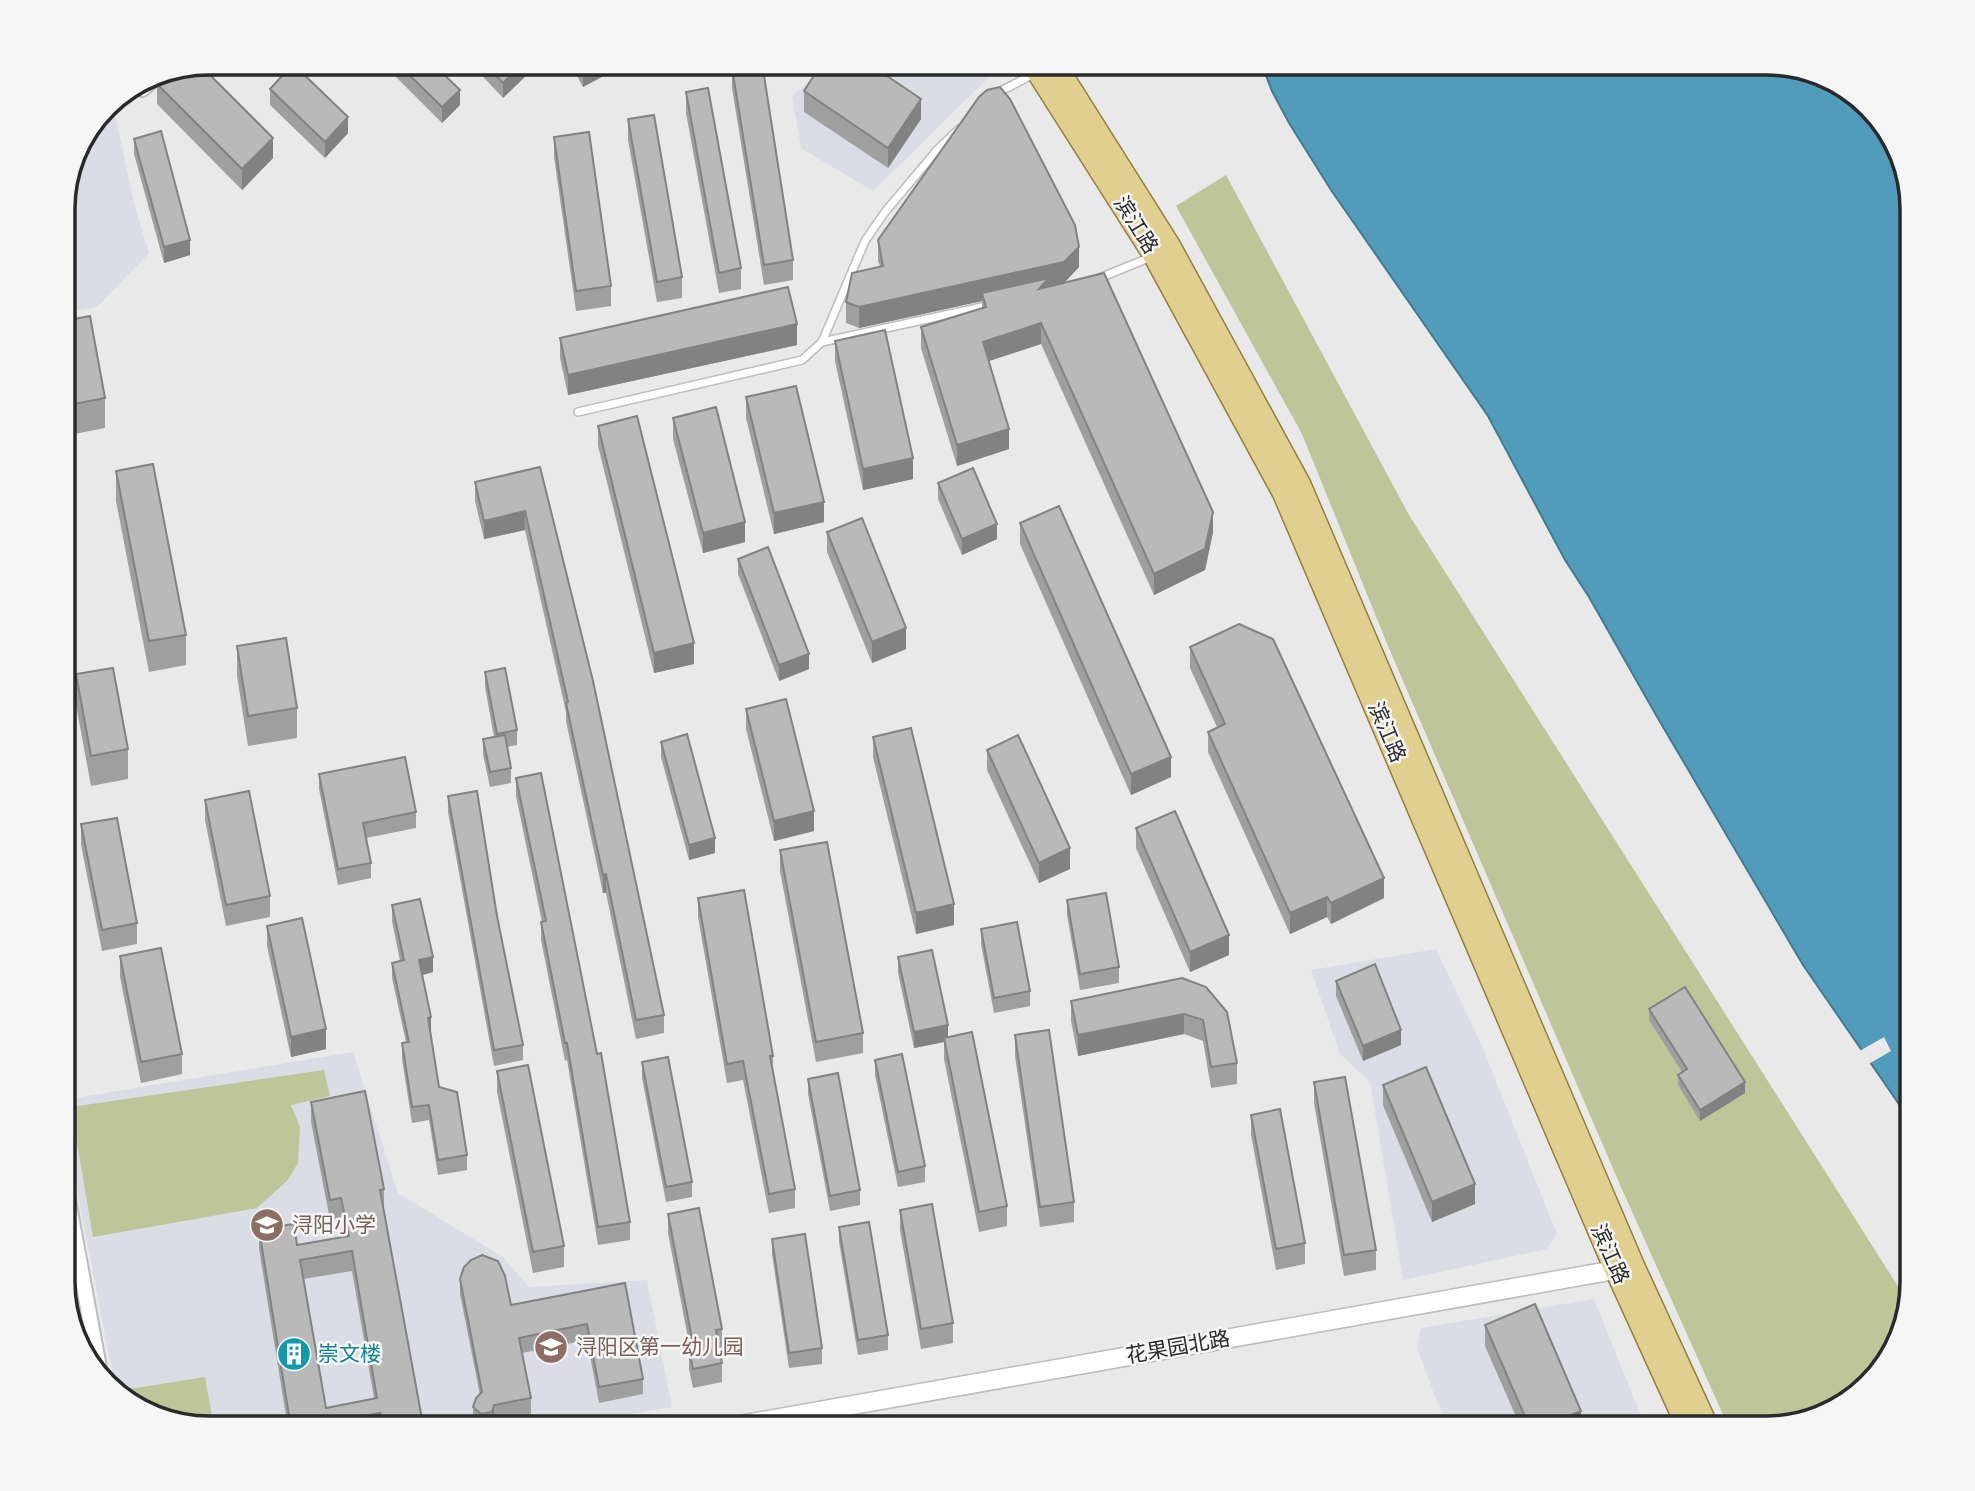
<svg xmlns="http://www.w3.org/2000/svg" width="1975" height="1491" viewBox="0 0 1975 1491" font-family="Overpass,'Noto Sans SC',sans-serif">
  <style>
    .built { fill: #dadde5 }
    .green { fill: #bec599 }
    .water { fill: #509cba; stroke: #457a8f; stroke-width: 2 }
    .pier { fill: #e9e9ea }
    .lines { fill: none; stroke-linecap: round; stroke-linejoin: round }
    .service-casing { stroke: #bcbcbd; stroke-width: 10 }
    .minor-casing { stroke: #bcbcbd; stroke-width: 18 }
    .tertiary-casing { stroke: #bcbcbd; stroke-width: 21 }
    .primary-casing { stroke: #93803a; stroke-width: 26 }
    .service { stroke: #fff; stroke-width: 7 }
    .minor { stroke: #fff; stroke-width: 14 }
    .tertiary { stroke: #fff; stroke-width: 18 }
    .primary { stroke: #e0cf8e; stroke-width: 23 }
    .wall { fill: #a09f9f; fill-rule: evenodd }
    .shaded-wall { fill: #828282 }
    .building { fill: #bab9b9; stroke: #828282; stroke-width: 2; fill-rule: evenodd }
    .labels { text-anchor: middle; stroke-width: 5; stroke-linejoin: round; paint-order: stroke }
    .street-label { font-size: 21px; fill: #2a2a2a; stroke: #f6f6f7 }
    .education-label { font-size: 21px; fill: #785e54; stroke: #f6f6f7; text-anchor: start }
    .culture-label { font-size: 21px; fill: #0d838f; stroke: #f6f6f7; text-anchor: start }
    .rim { fill: none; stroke: #2a2a2a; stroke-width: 3.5 }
  </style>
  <rect width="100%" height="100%" fill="#e9e9ea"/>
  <g class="built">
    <polygon points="831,63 984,63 989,77 873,191 801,148 792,96"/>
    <polygon points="107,107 116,119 135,207 149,253 97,307 63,313 63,199 78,144"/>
    <polygon points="1436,949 1482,1046 1557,1234 1547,1249 1403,1280 1370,1082 1340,1054 1311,970"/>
    <polygon points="353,1052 398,1193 503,1257 529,1287 647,1280 672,1407 549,1428 209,1428 120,1398 116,1393 63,1116 63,1100"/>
    <polygon points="1594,1299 1646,1428 1447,1428 1417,1348 1421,1328"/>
  </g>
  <g class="green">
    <polygon points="1226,175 1409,515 1906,1299 1882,1371 1830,1413 1766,1428 1729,1428 1621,1187 1388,646 1302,434 1176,206"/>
    <polygon points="324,1070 330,1096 291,1105 300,1127 298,1163 287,1181 257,1208 93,1237 71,1107"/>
    <polygon points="205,1377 214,1428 126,1400 124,1390"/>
  </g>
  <polygon class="water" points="1261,63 1766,63 1855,93 1897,145 1912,209 1912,1123 1803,965 1656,715 1589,597 1565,560 1488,416 1331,190 1289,123 1272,91"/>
  <polygon class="pier" points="1884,1037 1891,1051 1867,1065 1858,1052"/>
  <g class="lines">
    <g class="service-casing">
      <g id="service">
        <polyline points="995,94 1034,74"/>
        <polyline points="1097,279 1151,257"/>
        <polyline points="822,342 991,305"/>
        <polyline points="578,412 802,360 822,342 865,241 885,212 938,149 959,129"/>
      </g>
    </g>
    <g class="minor-casing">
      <g id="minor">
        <polyline points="142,89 160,73"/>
        <polyline points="63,1173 100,1373"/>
      </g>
    </g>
    <g class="tertiary-casing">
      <polyline id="tertiary" points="723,1428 1626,1268"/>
    </g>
    <g class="primary-casing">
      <g id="primary">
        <polyline points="1033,63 1155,255 1284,492 1611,1257 1689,1428"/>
        <polyline points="1053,63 1169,247 1299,485 1633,1267 1707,1428"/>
      </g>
    </g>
    <use href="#service" class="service"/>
    <use href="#minor" class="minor"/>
    <use href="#tertiary" class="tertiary"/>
    <use href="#primary" class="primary"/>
  </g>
  <g class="wall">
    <polygon points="382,63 432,63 460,105 442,123"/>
    <polygon points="470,63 539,63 503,98"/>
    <polygon points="570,63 609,63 609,73 583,87"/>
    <polygon points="795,63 810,63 800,70"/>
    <polygon points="732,68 793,260 793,280 764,285 732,88"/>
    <polygon points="157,84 273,158 242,190 157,104"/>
    <polygon points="270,89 348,133 325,158 270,105"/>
    <polygon points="804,91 921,119 888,168 804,112"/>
    <polygon points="686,92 741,268 741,289 719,293 686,113"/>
    <polygon points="628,119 682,277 682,298 657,302 628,140"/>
    <polygon points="554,137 611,286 611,306 576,311 554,157"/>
    <polygon points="134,139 190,255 164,263 134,154"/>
    <polygon points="878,240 1079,267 1064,283 1213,532 1205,570 1154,595 1041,344 988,361 1009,449 957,466 921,348 921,327 982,309 982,301 859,328 846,323 846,302 880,266 878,261"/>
    <polygon points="63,321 105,398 105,428 69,435 63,406"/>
    <polygon points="560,338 797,345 568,395 560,358"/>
    <polygon points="835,341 913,479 863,490 835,361"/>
    <polygon points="746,397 824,522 774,534 746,418"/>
    <polygon points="673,418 745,542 703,553 673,439"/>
    <polygon points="598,426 694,664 654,673 598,446"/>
    <polygon points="540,467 664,1015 664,1033 636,1039 606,893 603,893 566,721 566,712 525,530 484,539 475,501 475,482"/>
    <polygon points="116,471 186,635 186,665 149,672 116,501"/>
    <polygon points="938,483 997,539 962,555 938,499"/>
    <polygon points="1020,523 1171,777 1131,795 1020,544"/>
    <polygon points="827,532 906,649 872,663 827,552"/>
    <polygon points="738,559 809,669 779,681 738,574"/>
    <polygon points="237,646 297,708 297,738 248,746 237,676"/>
    <polygon points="1190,647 1384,898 1331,924 1327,917 1290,934 1208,752 1208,732 1217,727 1190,668"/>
    <polygon points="485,672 517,730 517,745 507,747 511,768 511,783 490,787 483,754 483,739 494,737 485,687"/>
    <polygon points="76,674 128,749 128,779 91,786 76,705"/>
    <polygon points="746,709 814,831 774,841 746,729"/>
    <polygon points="873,737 954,925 916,934 873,757"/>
    <polygon points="661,742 715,853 689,860 661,757"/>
    <polygon points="987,750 1070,869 1039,883 987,770"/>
    <polygon points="319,774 416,812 416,828 366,838 371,863 371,878 338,885 319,789"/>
    <polygon points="516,778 630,1222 630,1240 598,1245 567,1060 565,1061 541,940 541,922 542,922 516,796"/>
    <polygon points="448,796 523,1045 523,1060 494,1066 448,812"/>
    <polygon points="205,800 270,896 270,917 226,926 205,820"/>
    <polygon points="81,824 137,923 137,944 102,951 81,845"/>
    <polygon points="1136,828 1229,955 1190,972 1136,848"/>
    <polygon points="780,850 863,1033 863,1053 816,1062 780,871"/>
    <polygon points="698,898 773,1056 773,1075 795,1189 795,1208 769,1213 743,1080 727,1083 698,917"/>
    <polygon points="1067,900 1119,967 1119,983 1080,990 1067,915"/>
    <polygon points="392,905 433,972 422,975 439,1087 467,1155 467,1170 438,1175 429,1120 412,1123 402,1059 402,1043 406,1042 392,978 392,963 400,961 392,921"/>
    <polygon points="267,926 326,1049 291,1057 267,946"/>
    <polygon points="981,929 1030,991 1030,1006 994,1013 981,944"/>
    <polygon points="120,956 182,1054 182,1074 141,1083 120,977"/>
    <polygon points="898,957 948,1037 1007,1206 1007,1226 979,1232 944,1059 944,1042 914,1048 898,973"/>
    <polygon points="1182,978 1237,1063 1237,1084 1211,1088 1203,1041 1184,1034 1078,1056 1071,1021 1071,1001"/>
    <polygon points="1336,981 1401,1045 1363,1061 1336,996"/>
    <polygon points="1649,1009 1745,1093 1700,1121 1678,1085 1678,1075 1682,1072 1649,1020"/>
    <polygon points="1015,1035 1074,1202 1074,1222 1040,1227 1015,1056"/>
    <polygon points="875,1060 925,1166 925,1182 898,1187 875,1075"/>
    <polygon points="642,1062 692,1182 692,1197 666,1202 642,1078"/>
    <polygon points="497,1071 564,1246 564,1267 533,1273 497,1092"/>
    <polygon points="808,1079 860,1190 860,1205 830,1211 808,1094"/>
    <polygon points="1314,1082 1376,1250 1376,1270 1344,1276 1314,1103"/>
    <polygon points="1383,1085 1475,1204 1432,1222 1383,1105"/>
    <path d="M311 1102 384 1189V1209L422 1419V1428H288L259 1249V1229L297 1245 345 1237 341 1217 330 1220 311 1122ZM352 1271 374 1398 326 1408 303 1279Z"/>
    <polygon points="1251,1115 1305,1243 1305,1264 1276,1270 1251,1135"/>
    <polygon points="900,1210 953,1323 953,1343 921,1349 900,1230"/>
    <polygon points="668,1214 722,1329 722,1348 719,1348 722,1363 722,1382 693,1388 689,1369 689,1350 690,1349 668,1233"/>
    <polygon points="839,1227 888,1335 888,1350 858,1355 839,1242"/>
    <polygon points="772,1239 822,1348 822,1364 789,1368 772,1254"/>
    <polygon points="460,1279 511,1305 625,1283 643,1379 643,1394 599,1403 587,1340 522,1353 531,1398 531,1414 494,1421 492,1428 479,1428 473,1422 473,1407 480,1395 460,1294"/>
    <polygon points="1485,1325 1581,1428 1521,1428 1485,1346"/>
  </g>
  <g class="shaded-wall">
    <polygon points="523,63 539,63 503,98 503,83"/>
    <polygon points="594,63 609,63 609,73 583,87 583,69"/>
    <polygon points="800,63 810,63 800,70"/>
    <polygon points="460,90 460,105 442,123 442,107"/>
    <polygon points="921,99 921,119 888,168 888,148"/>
    <polygon points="348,117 348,133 325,158 325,142"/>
    <polygon points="273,138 273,158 242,190 242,169"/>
    <polygon points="190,240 190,255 164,263 164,247"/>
    <polygon points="1079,247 1079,267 1049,299 982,293 982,301 859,328 859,307"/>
    <polygon points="1041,323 1041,344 983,363 983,342"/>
    <polygon points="797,324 797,345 568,395 568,375"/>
    <polygon points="1009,429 1009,449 957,466 957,445"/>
    <polygon points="913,458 913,479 863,490 863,469"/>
    <polygon points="824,502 824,522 774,534 774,513"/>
    <polygon points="525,511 525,530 484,539 484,521"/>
    <polygon points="1213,512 1213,532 1205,570 1154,595 1154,574"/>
    <polygon points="745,522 745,542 703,553 703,533"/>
    <polygon points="997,524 997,539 962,555 962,539"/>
    <polygon points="906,628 906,649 872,663 872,642"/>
    <polygon points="694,643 694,664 654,673 654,653"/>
    <polygon points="809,654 809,669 779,681 779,665"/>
    <polygon points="1171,757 1171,777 1131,795 1131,774"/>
    <polygon points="814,811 814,831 774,841 774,821"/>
    <polygon points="715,838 715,853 689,860 689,845"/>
    <polygon points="1070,848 1070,869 1039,883 1039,863"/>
    <polygon points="606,874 606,893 603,893 603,875"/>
    <polygon points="1384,878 1384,898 1331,924 1331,903"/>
    <polygon points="1327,897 1327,917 1290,934 1290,913"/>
    <polygon points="954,904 954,925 916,934 916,913"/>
    <polygon points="1229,935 1229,955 1190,972 1190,952"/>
    <polygon points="433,957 433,972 419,976 419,960"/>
    <polygon points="1184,1014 1184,1034 1078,1056 1078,1035"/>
    <polygon points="431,1017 431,1033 428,1033 428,1018"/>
    <polygon points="948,1025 948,1041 944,1038 944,1042 914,1048 914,1032"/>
    <polygon points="326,1029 326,1049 291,1057 291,1037"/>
    <polygon points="1401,1030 1401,1045 1363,1061 1363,1046"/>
    <polygon points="1745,1082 1745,1093 1700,1121 1700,1110"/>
    <polygon points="1475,1184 1475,1204 1432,1222 1432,1202"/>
    <polygon points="494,1405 494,1421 492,1428 492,1412"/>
    <polygon points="1581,1411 1581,1428 1566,1428 1566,1417"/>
  </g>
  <g class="building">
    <polygon points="397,63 432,63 460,90 442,107"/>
    <polygon points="484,63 523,63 503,83"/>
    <polygon points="580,63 594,63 583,69"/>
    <polygon points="762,63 793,260 764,265 732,68"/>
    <polygon points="822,63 868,63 921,99 888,148 804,91"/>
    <polygon points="293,64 348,117 325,142 270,89"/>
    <polygon points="200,65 273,138 242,169 157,84 170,71"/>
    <polygon points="1000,87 1010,99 1075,225 1079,247 1064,262 859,307 846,302 852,273 883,266 878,240 979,97 987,90"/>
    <polygon points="708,88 741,268 719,273 686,92"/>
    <polygon points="654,115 682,277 657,282 628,119"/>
    <polygon points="161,131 190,240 164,247 134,139"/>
    <polygon points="589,132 611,286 576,291 554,137"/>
    <polygon points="1104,273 1213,512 1205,549 1154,574 1041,323 983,342 1009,429 957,445 921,327 986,307 982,293 1049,278 1039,289"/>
    <polygon points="788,287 797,324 568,375 560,338"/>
    <polygon points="90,316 105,398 69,405 63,376 63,321"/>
    <polygon points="885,330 913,458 863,469 835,341"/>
    <polygon points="796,386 824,502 774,513 746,397"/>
    <polygon points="716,407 745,522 703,533 673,418"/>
    <polygon points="637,416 694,643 654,653 598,426"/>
    <polygon points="153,464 186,635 149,641 116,471"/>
    <polygon points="540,467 593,681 664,1015 636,1020 606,874 603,875 566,703 568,702 525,511 484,521 475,482"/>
    <polygon points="973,468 997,524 962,539 938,483"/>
    <polygon points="1059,506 1171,757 1131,774 1020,523"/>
    <polygon points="862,518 906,628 872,642 827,532"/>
    <polygon points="768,547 809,654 779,665 738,559"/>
    <polygon points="1239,624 1273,639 1384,878 1331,903 1327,897 1290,913 1208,732 1225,724 1190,647"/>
    <polygon points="286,638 297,708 248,716 237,646"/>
    <polygon points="113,668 128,749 91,756 76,674"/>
    <polygon points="505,668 517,730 497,734 485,672"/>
    <polygon points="786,699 814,811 774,821 746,709"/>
    <polygon points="911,728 954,904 916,913 873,737"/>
    <polygon points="687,734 715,838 689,845 661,742"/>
    <polygon points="505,735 511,768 490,772 483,739"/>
    <polygon points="1018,735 1070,848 1039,863 987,750"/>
    <polygon points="405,757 416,812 363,823 371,863 338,869 319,774"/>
    <polygon points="541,773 597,1054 601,1053 630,1222 598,1227 567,1043 565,1043 541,922 546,921 516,778"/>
    <polygon points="249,791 270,896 226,905 205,800"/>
    <polygon points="477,791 497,916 523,1045 494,1050 448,796"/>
    <polygon points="1175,811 1229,935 1190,952 1136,828"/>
    <polygon points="117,818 137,923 102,930 81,824"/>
    <polygon points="827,842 863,1033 816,1042 780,850"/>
    <polygon points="744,890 773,1056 770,1056 795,1189 769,1194 743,1061 727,1064 698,898"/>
    <polygon points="1106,893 1119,967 1080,974 1067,900"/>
    <polygon points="420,899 433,957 419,960 431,1017 428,1018 439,1087 457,1092 467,1155 438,1160 429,1105 412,1107 402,1043 409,1042 392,963 404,960 392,905"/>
    <polygon points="302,918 326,1029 291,1037 267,926"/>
    <polygon points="1017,922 1030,991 994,998 981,929"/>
    <polygon points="161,948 182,1054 141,1062 120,956"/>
    <polygon points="932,950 948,1025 914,1032 898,957"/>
    <polygon points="1375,964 1401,1030 1363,1046 1336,981"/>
    <polygon points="1182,978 1206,987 1227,1012 1237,1063 1211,1067 1203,1020 1184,1014 1078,1035 1071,1001"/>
    <polygon points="1685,987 1745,1082 1700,1110 1678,1075 1687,1069 1649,1009"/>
    <polygon points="1049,1030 1074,1202 1040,1207 1015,1035"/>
    <polygon points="972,1032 1007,1206 979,1212 944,1038"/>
    <polygon points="902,1054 925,1166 898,1172 875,1060"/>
    <polygon points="668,1057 692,1182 666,1187 642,1062"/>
    <polygon points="528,1065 564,1246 533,1252 497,1071"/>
    <polygon points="1426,1067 1475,1184 1432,1202 1383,1085"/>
    <polygon points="838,1073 860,1190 830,1196 808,1079"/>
    <polygon points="1345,1077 1376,1250 1344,1255 1314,1082"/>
    <path d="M365 1091 384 1189 380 1190 422 1419 382 1426 380 1413 329 1423 330 1428H291L259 1229 294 1224 297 1245 349 1236 341 1198 330 1200 311 1102ZM352 1251 377 1398 326 1408 300 1260Z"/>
    <polygon points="1280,1109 1305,1243 1276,1249 1251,1115"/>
    <polygon points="932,1204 953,1323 921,1329 900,1210"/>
    <polygon points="699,1208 722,1329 716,1330 722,1363 693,1369 689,1350 694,1349 668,1214"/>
    <polygon points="869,1222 888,1335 858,1340 839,1227"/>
    <polygon points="805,1234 822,1348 789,1353 772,1239"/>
    <polygon points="482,1255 498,1261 505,1276 511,1305 625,1283 643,1379 599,1387 587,1324 519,1338 531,1398 494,1405 492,1412 481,1414 473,1407 476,1398 482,1392 460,1279 464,1267 471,1260"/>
    <polygon points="63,1278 69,1314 63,1291"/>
    <polygon points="1535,1304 1581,1411 1566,1417 1571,1428 1530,1428 1485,1325"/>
  </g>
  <defs>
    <g id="school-disc" transform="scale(1.75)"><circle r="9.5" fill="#8d6e63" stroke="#f6f6f7"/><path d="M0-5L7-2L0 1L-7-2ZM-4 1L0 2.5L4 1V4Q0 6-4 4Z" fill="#fff"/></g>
    <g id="building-disc" transform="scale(1.75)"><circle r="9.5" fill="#0f9aa8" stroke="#f6f6f7"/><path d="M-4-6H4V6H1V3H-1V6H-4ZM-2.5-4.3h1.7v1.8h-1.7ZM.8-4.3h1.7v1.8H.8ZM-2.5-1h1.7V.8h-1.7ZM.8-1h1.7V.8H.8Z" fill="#fff"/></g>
  </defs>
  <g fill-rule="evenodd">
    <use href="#school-disc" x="267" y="1225"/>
    <use href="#school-disc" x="551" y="1347"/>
    <use href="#building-disc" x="294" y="1354"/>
  </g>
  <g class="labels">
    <g class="street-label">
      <text transform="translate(1136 225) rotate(58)" y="7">滨江路</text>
      <text transform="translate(1387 732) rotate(67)" y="7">滨江路</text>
      <text transform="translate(1610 1254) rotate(66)" y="7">滨江路</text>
      <text transform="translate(1178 1347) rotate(-10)" y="7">花果园北路</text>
    </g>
    <g class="education-label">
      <text x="292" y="1232">浔阳小学</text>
      <text x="576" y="1354">浔阳区第一幼儿园</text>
    </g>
    <g class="culture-label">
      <text x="318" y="1361">崇文楼</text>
    </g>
  </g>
  <path d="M0 0H1975V1491H0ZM209 75H1766A134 134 0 0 1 1900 209V1282A134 134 0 0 1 1766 1416H209A134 134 0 0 1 75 1282V209A134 134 0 0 1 209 75Z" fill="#f6f6f7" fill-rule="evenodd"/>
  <path class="rim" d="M209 75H1766A134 134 0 0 1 1900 209V1282A134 134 0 0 1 1766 1416H209A134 134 0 0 1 75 1282V209A134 134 0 0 1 209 75Z"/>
</svg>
